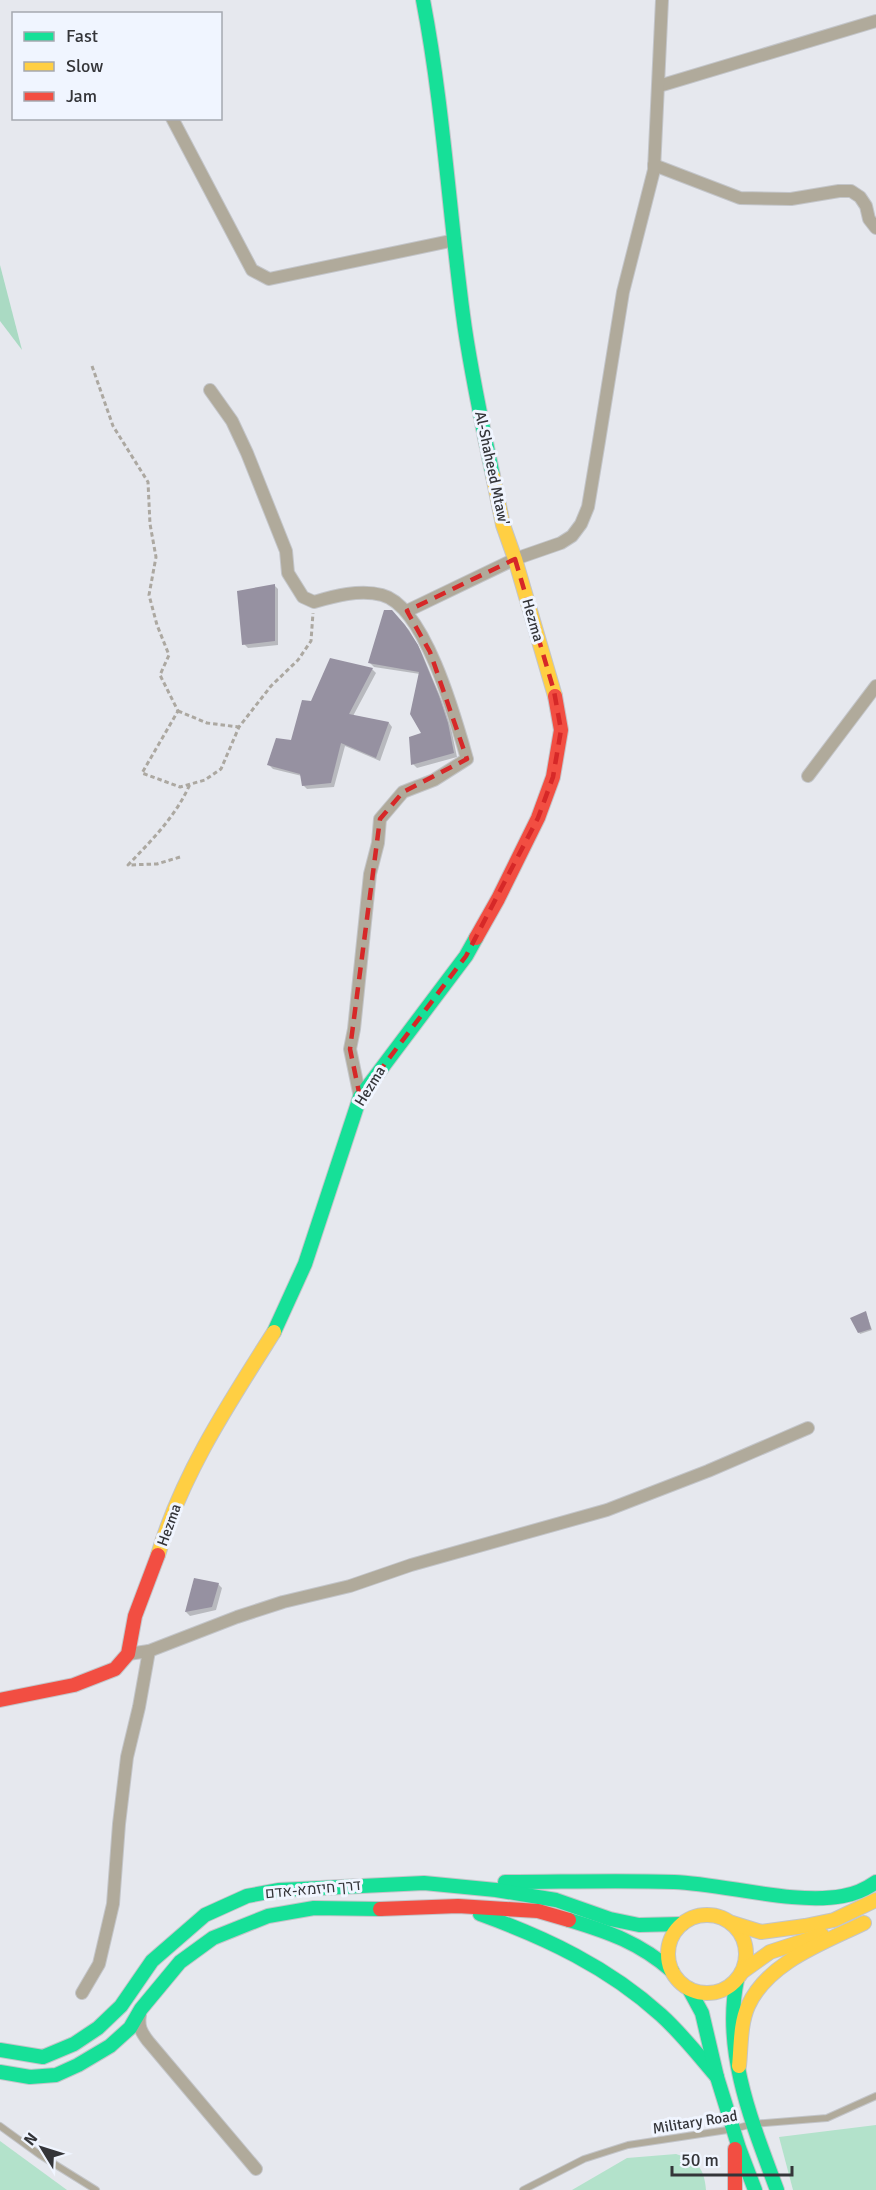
<svg xmlns="http://www.w3.org/2000/svg" width="876" height="2190" viewBox="0 0 876 2190" font-family="Signika,Heebo,sans-serif">
  <style>
    .green { fill: #b3e2cb }
    .forest { fill: #aadac3 }
    .shadow { fill: #0003 }
    .building { fill: #9691a1 }
    .lines { fill: none; stroke-linecap: round; stroke-linejoin: round }
    .lane-casing { stroke: #c3c5c9; stroke-width: 8 }
    .street-casing { stroke: #c3c5c9; stroke-width: 14 }
    .fast-casing { stroke: #c3c5c9; stroke-width: 16 }
    .slow-casing { stroke: #c3c5c9; stroke-width: 16 }
    .jam-casing { stroke: #c3c5c9; stroke-width: 16 }
    .path { stroke: #aca8a1; stroke-width: 3; stroke-dasharray: 4.5 3; stroke-linecap: butt }
    .lane { stroke: #b0aa9b; stroke-width: 6 }
    .street { stroke: #b0aa9b; stroke-width: 12 }
    .fast { stroke: #16e098; stroke-width: 14 }
    .slow { stroke: #ffcf43; stroke-width: 14 }
    .jam { stroke: #f24e42; stroke-width: 14 }
    .marked { fill: none; stroke: #d62828; stroke-width: 4.5; stroke-dasharray: 12 8; stroke-linejoin: round }
    .labels { text-anchor: middle; stroke-width: 6; stroke-linejoin: round; paint-order: stroke }
    .street-label { font-size: 15px; fill: #343539; stroke: #f0f5ff }
  </style>
  <rect width="100%" height="100%" fill="#e6e8ee"/>
  <g class="green">
    <polygon points="876,2125 876,2190 793,2190 779,2137"/>
    <polygon points="0,2141 67,2190 0,2190"/>
    <path d="M676 2154C697 2161 704 2167 706 2190H572L627 2158Z"/>
  </g>
  <polygon class="forest" points="0,265 22,350 0,321"/>
  <g class="shadow">
    <polygon points="274,585 278,589 278,645 248,648 244,644"/>
    <polygon points="396,616 409,630 421,651 442,701 451,728 457,757 417,768 413,764 423,734 420,674 374,667 370,663"/>
    <polygon points="372,669 376,673 353,716 389,723 392,727 380,761 345,746 334,787 307,789 303,785 302,776 273,769 269,765 292,742 312,703"/>
    <polygon points="866,1313 872,1330 860,1334 859,1332"/>
    <polygon points="195,1580 218,1584 222,1588 216,1610 190,1616 186,1612"/>
  </g>
  <g class="building">
    <polygon points="275,584 275,641 242,645 237,591"/>
    <polygon points="384,610 392,610 405,625 418,645 439,696 448,723 454,753 411,765 409,737 421,733 410,714 419,672 368,663"/>
    <polygon points="330,658 373,668 349,714 389,722 376,758 341,743 331,783 302,786 300,774 267,765 276,738 291,740 302,700 311,701"/>
    <polygon points="866,1311 871,1329 858,1333 850,1318"/>
    <polygon points="194,1578 219,1583 212,1607 185,1612"/>
  </g>
  <g class="lines">
    <g class="lane-casing">
      <g id="lane">
        <polyline points="0,2126 40,2155 96,2190"/>
        <polyline points="523,2190 584,2159 628,2145 734,2129 752,2124 827,2118 876,2096"/>
      </g>
    </g>
    <g class="street-casing">
      <g id="street">
        <polyline points="659,86 876,21"/>
        <polyline points="172,118 252,270 269,279 455,240"/>
        <polyline points="654,165 740,198 791,199 839,191 851,191 860,197 866,206 869,219 876,228"/>
        <path d="M210 390 232 421 247 453 286 551 288 573 303 597 314 602C334 596 360 589 382 595 425 606 456 720 467 759L434 780 403 792 380 819 378 843 370 874 354 1029 350 1049 360 1097"/>
        <polyline points="407,611 515,559 561,543 572,536 581,524 588,507 599,441 623,292 654,170 662,0"/>
        <polyline points="808,776 876,686"/>
        <polyline points="128,1654 149,1651 237,1617 283,1602 350,1586 411,1565 607,1510 708,1471 808,1428"/>
        <polyline points="82,1993 99,1964 113,1904 119,1824 127,1757 139,1707 149,1651"/>
        <path d="M140 2015C138 2026 141 2032 148 2041L256 2169"/>
      </g>
    </g>
    <g class="fast-casing">
      <g id="fast">
        <path d="M423 0C443 104 449 210 463 315 470 369 482 423 493 476"/>
        <polyline points="274,1332 305,1264 360,1097 466,956 476,938"/>
        <path d="M505 1882C561 1882 618 1880 674 1882 725 1884 794 1905 843 1896 855 1894 866 1889 876 1882"/>
        <path d="M480 1914C546 1938 608 1967 661 2015 682 2034 699 2056 717 2077"/>
        <path d="M569 1920C609 1932 640 1943 672 1971"/>
        <path d="M737 1980C722 2051 753 2125 777 2190"/>
        <polyline points="689,1989 702,2013 717,2077 739,2148 755,2190"/>
        <polyline points="0,2050 43,2057 74,2044 98,2028 121,2006 152,1961 205,1915 247,1896 279,1890 424,1883 496,1890 556,1900 610,1919 639,1925 682,1924"/>
        <polyline points="0,2072 30,2077 56,2075 78,2065 110,2046 130,2028 141,2009 180,1962 213,1938 268,1916 314,1908 380,1909"/>
      </g>
    </g>
    <g class="slow-casing">
      <g id="slow">
        <polyline points="493,476 503,525 515,559 555,696"/>
        <path d="M158 1555C182 1474 229 1403 274 1332"/>
        <circle cx="707" cy="1954" r="39"/>
        <polyline points="732,1923 761,1932 805,1926 834,1920 876,1900"/>
        <polyline points="742,1972 770,1952 822,1935"/>
        <path d="M739 2066C741 2047 740 2024 748 2006 768 1962 823 1943 864 1923"/>
      </g>
    </g>
    <g class="jam-casing">
      <g id="jam">
        <polyline points="476,938 498,899 538,818 553,777 561,730 555,696"/>
        <polyline points="0,1700 74,1685 115,1669 128,1654 135,1616 158,1555"/>
        <polyline points="380,1909 458,1906 538,1911 569,1920"/>
        <polyline points="735,2149 735,2190"/>
      </g>
    </g>
    <g class="path">
      <polyline points="92,366 113,426 148,482 150,524 156,557 149,595 157,625 169,655 160,675 178,711 142,773 180,787 205,780 221,769 239,727 271,686 298,660 311,641 313,613"/>
      <polyline points="178,711 207,723 239,727"/>
      <path d="M180 857 157 864 128 865C152 840 176 816 190 784"/>
    </g>
    <use href="#lane" class="lane"/>
    <use href="#street" class="street"/>
    <use href="#fast" class="fast"/>
    <use href="#slow" class="slow"/>
    <use href="#jam" class="jam"/>
  </g>
  <path class="marked" d="M515 559 554 691 561 730 553 777 538 818 466 956 360 1097 350 1049 380 819 403 792 467 759 430 652 407 611Z"/>
  <g class="labels">
    <g class="street-label">
      <text transform="translate(492 468) rotate(78)" y="5">Al-Shaheed Mtaw'</text>
      <text transform="translate(533 620) rotate(74)" y="5">Hezma</text>
      <text transform="translate(370 1086) rotate(-58)" y="5">Hezma</text>
      <text transform="translate(169 1525) rotate(-70)" y="5">Hezma</text>
      <text transform="translate(313 1889) rotate(-5)" y="5">דרך חיזמא-אדם</text>
      <text transform="translate(695 2122) rotate(-9)" y="5">Military Road</text>
    </g>
  </g>
  <rect x="12" y="12" width="210" height="108" fill="#f0f5ff" stroke="#a5a8b0" stroke-width="1.5"/>
  <rect x="24" y="32" width="30" height="9" fill="#16e098" stroke="#a5a8b0" stroke-width="1.5"/>
  <text x="66" y="42" font-size="18" fill="#343539">Fast</text>
  <rect x="24" y="62" width="30" height="9" fill="#ffcf43" stroke="#a5a8b0" stroke-width="1.5"/>
  <text x="66" y="72" font-size="18" fill="#343539">Slow</text>
  <rect x="24" y="92" width="30" height="9" fill="#f24e42" stroke="#a5a8b0" stroke-width="1.5"/>
  <text x="66" y="102" font-size="18" fill="#343539">Jam</text>
  <g transform="translate(42 2148) rotate(308)" stroke="#f0f5ff" stroke-width="4.5" paint-order="stroke">
  <path d="M0-4.5L10 22L0 15L-10 22Z" fill="#343539"/>
  <text y="-9" font-size="16" font-weight="bold" text-anchor="middle" fill="#343539">N</text>
  </g>
  <path d="M672 2166v9h120v-9" fill="none" stroke="#343539" stroke-width="3"/>
  <text x="681" y="2166" font-size="18" fill="#343539" stroke="#f0f5ff" stroke-width="4.5" paint-order="stroke">50 m</text>
</svg>
